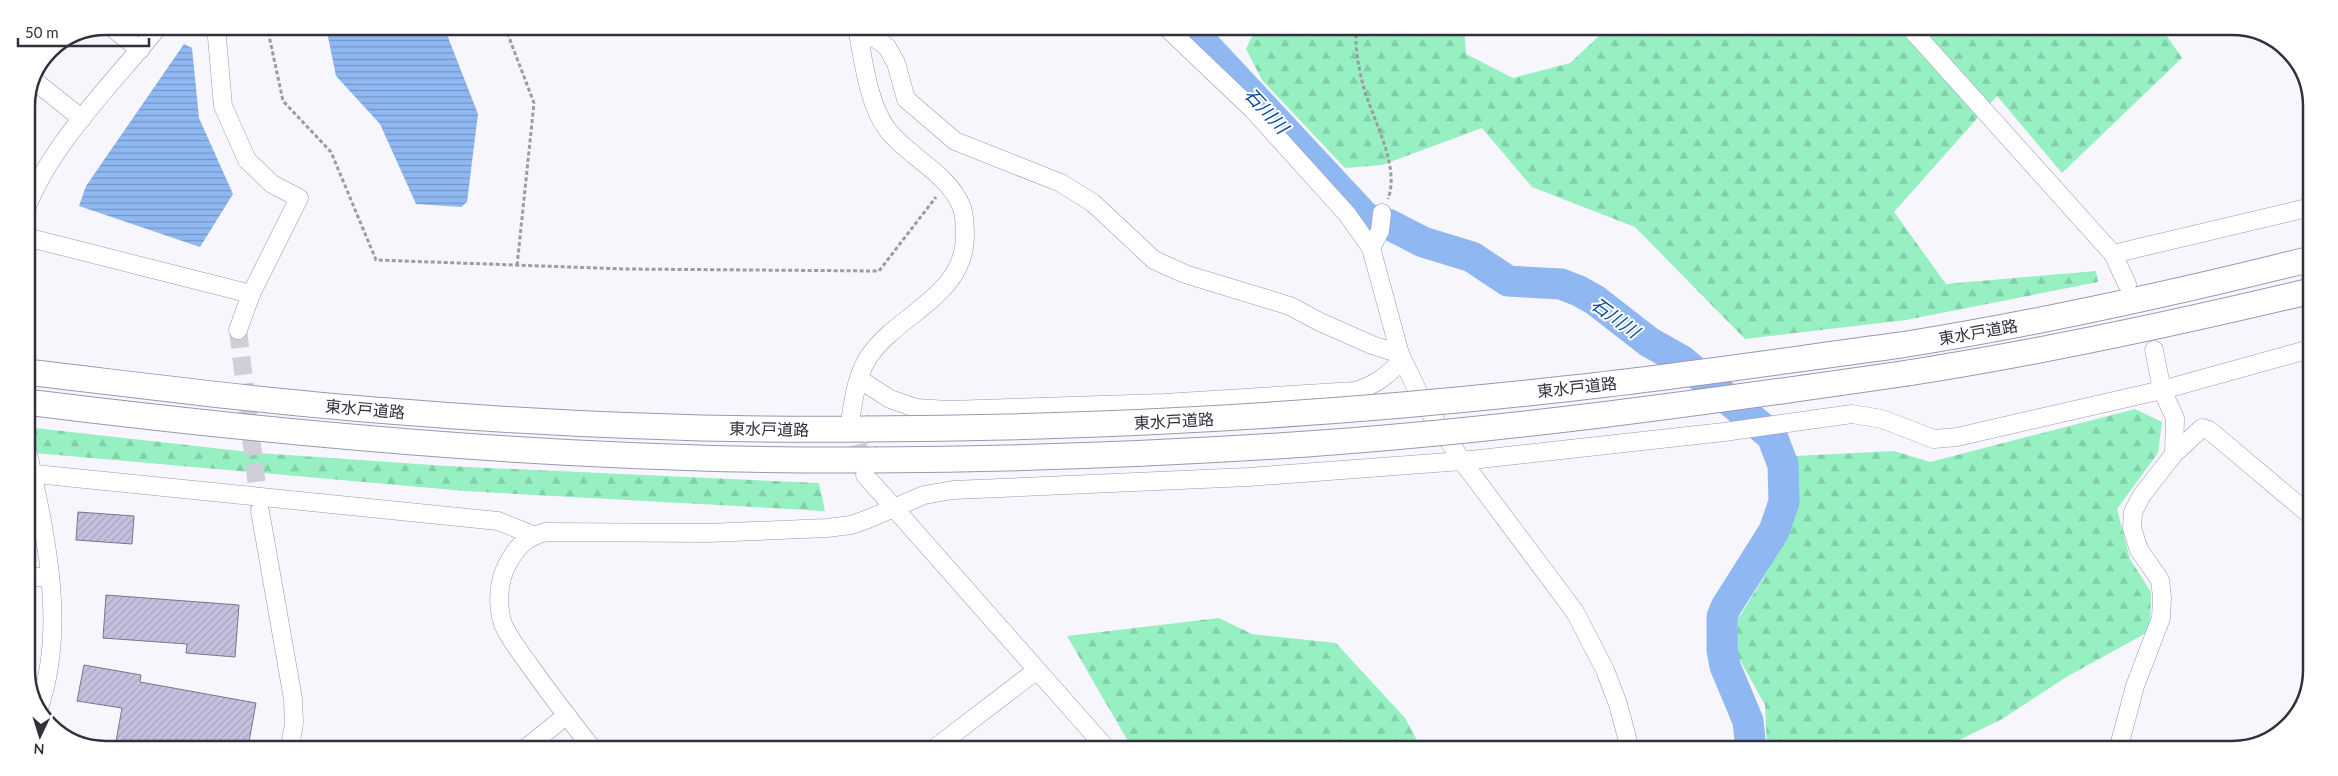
<svg xmlns="http://www.w3.org/2000/svg" width="2338" height="776" viewBox="0 0 2338 776" font-family="Lato,'Noto Sans JP',sans-serif">
  <style>
    .forest { fill: url(#forest-firs) }
    .water { fill: url(#water-rules) }
    .lines { fill: none; stroke-linecap: round; stroke-linejoin: round }
    .river { stroke: #8fb8f2; stroke-width: 31 }
    .building { fill: url(#building-hatch); stroke: #797590 }
    .minor-tunnel { stroke: #d0ced6; stroke-width: 18; stroke-dasharray: 18 9; stroke-linecap: butt }
    .minor-casing { stroke: #9b96b2; stroke-width: 19 }
    .highway-casing { stroke: #9b96b2; stroke-width: 27 }
    .path { stroke: #9d9ba4; stroke-width: 3; stroke-dasharray: 4 2.5; stroke-linecap: butt }
    .minor { stroke: #fff; stroke-width: 18 }
    .highway { stroke: #fff; stroke-width: 25 }
    .highway-bridge-casing { stroke: #9b96b2; stroke-width: 27; stroke-linecap: butt }
    .highway-bridge { stroke: #fff; stroke-width: 25 }
    .labels { text-anchor: middle; stroke-width: 4; stroke-linejoin: round; paint-order: stroke }
    .street-label { font-size: 16px; fill: #32303c; stroke: #fff }
    .water-label { font-size: 18px; font-style: italic; fill: #004699; stroke: #fff }
    .rim { fill: none; stroke: #32303c; stroke-width: 2.5 }
  </style>
  <defs>
    <pattern id="forest-firs" width="22" height="20" patternUnits="userSpaceOnUse" patternTransform="scale(1.25)"><rect width="22" height="20" fill="#96f0c2"/><path d="M5 1l3.5 6h-7zM16 11l3.5 6h-7z" fill="#82cea8"/></pattern>
    <pattern id="water-rules" width="6" height="5" patternUnits="userSpaceOnUse" patternTransform="scale(1.25)"><rect width="6" height="5" fill="#8fb8f2"/><path d="M0 2.5h6" fill="none" stroke="#7596c5"/></pattern>
    <pattern id="building-hatch" width="6" height="6" patternUnits="userSpaceOnUse" patternTransform="scale(1.25)"><rect width="6" height="6" fill="#c4c0dd"/><path d="M-1 1l2-2M0 6l6-6M5 7l2-2" fill="none" stroke="#a9a5bf"/></pattern>
  </defs>
  <rect width="100%" height="100%" fill="#f7f6fc"/>
  <g class="forest">
    <polygon points="1256,28 1464,28 1466,54 1513,78 1570,63 1599,36 1651,31 1653,28 2162,29 2182,58 2062,173 1997,96 1894,212 1946,284 2096,271 2098,282 1906,320 1745,339 1635,227 1532,187 1482,128 1382,165 1345,168 1262,80 1246,49"/>
    <polygon points="2135,409 2162,422 2158,453 2117,509 2130,559 2151,592 2150,631 2068,676 2002,719 1941,749 1767,749 1765,705 1727,637 1768,570 1795,456 1894,451 1930,462"/>
    <polygon points="26,427 259,453 447,466 819,483 825,511 465,491 35,453 26,452"/>
    <polygon points="1219,618 1252,634 1336,643 1405,718 1422,749 1132,748 1067,636"/>
  </g>
  <g class="water">
    <polygon points="326,27 444,27 478,114 467,202 461,207 416,204 380,124 336,76"/>
    <polygon points="184,44 192,48 199,118 233,194 200,247 79,206 86,186"/>
  </g>
  <g class="lines">
    <polyline class="river" points="1189,28 1367,219 1388,224 1423,242 1472,257 1508,281 1561,284 1579,291 1595,300 1649,342 1681,360 1772,436 1783,465 1784,502 1774,531 1726,607 1722,617 1722,650 1725,666 1748,721 1751,749"/>
  </g>
  <g class="building">
    <polygon points="78,512 134,516 132,544 76,540"/>
    <polygon points="106,595 239,605 235,657 186,653 187,644 103,638"/>
    <polygon points="84,665 141,675 140,682 256,703 248,747 115,747 122,708 77,701"/>
  </g>
  <g class="lines">
    <g class="minor-tunnel">
      <polyline points="238,330 260,511"/>
      <polyline points="852,418 864,471"/>
    </g>
    <g class="minor-casing">
      <g id="minor">
        <polyline points="110,26 140,50"/>
        <polyline points="216,26 223,106 247,160 272,184 299,198 251,294 238,330"/>
        <polyline points="1167,28 1253,110 1347,214 1371,248 1400,354 1423,402 1462,461 1575,612 1605,670 1618,704 1630,749"/>
        <polyline points="1911,29 2113,254 2127,284"/>
        <polyline points="859,37 875,38 887,47 896,63 906,99 955,141 1061,183 1093,203 1154,260 1185,274 1290,306 1320,322 1372,345 1400,354"/>
        <polyline points="36,82 82,119"/>
        <path d="M26 209C51 143 115 81 159 26"/>
        <polyline points="26,237 251,294"/>
        <polyline points="1371,248 1380,231 1382,213"/>
        <polyline points="2113,254 2311,207"/>
        <polyline points="2154,350 2162,390 2175,418 2174,454"/>
        <path d="M859 379 890 399 916 408 949 410 1164 403 1355 391C1376 385 1388 375 1402 360"/>
        <path d="M851 416C854 395 858 372 870 355 900 313 963 296 965 238 965 228 965 217 962 208 949 173 908 157 887 129 868 104 863 58 857 27"/>
        <path d="M26 444C44 529 68 623 39 708"/>
        <polyline points="26,473 498,521 533,535"/>
        <polyline points="865,475 1106,748"/>
        <polyline points="260,511 293,699 294,723 290,747"/>
        <polyline points="26,576 50,578"/>
        <polyline points="526,748 567,715"/>
        <path d="M592 748C570 720 548 692 528 663 519 651 509 638 503 624 497 606 498 582 507 565 516 547 526 537 546 532L707 533 827 528 851 525 868 519 924 495 953 490 1248 477 1462 461 1724 432 1852 414 1882 419 1934 439 1957 437 2162 390 2310 349"/>
        <polyline points="935,748 1037,670"/>
        <polyline points="2118,750 2135,686 2161,618 2162,597 2160,580 2139,550 2132,528 2133,512 2142,495 2174,454 2202,428 2209,430 2310,515"/>
      </g>
    </g>
    <g class="highway-casing">
      <g id="highway">
        <path d="M1901 345C2039 323 2175 293 2311 259"/>
        <path d="M26 372C147 386 268 402 389 411 548 424 707 431 867 429"/>
        <path d="M1908 373C2043 352 2177 323 2311 291"/>
        <path d="M26 402C308 437 590 462 874 460"/>
      </g>
    </g>
    <g class="path">
      <polyline points="267,26 283,101 331,152 376,260 625,269 879,271 936,197"/>
      <polyline points="505,27 534,103 517,266"/>
      <path d="M1356 28C1355 45 1358 65 1362 81 1370 116 1401 164 1388 199"/>
    </g>
    <use href="#minor" class="minor"/>
    <use href="#highway" class="highway"/>
    <g class="highway-bridge-casing">
      <g id="highway-bridge">
        <path d="M867 429C1100 428 1333 415 1564 389 1677 377 1789 360 1901 345"/>
        <path d="M874 460C1019 459 1163 454 1307 444 1508 430 1708 402 1908 373"/>
      </g>
    </g>
    <use href="#highway-bridge" class="highway-bridge"/>
  </g>
  <g class="labels">
    <g class="street-label">
      <text transform="translate(1978 332) rotate(-10)" y="6">東水戸道路</text>
      <text transform="translate(1577 387) rotate(-6)" y="6">東水戸道路</text>
      <text transform="translate(365 409) rotate(5)" y="6">東水戸道路</text>
      <text transform="translate(1174 421) rotate(-3)" y="6">東水戸道路</text>
      <text transform="translate(769 429) rotate(1)" y="6">東水戸道路</text>
    </g>
    <g class="water-label">
      <text transform="translate(1266 111) rotate(47)" y="6">石川川</text>
      <text transform="translate(1615 318) rotate(36)" y="6">石川川</text>
    </g>
  </g>
  <path d="M0 0H2338V776H0ZM106 35H2232A71 71 0 0 1 2303 106V670A71 71 0 0 1 2232 741H106A71 71 0 0 1 35 670V106A71 71 0 0 1 106 35Z" fill="#fff" fill-rule="evenodd"/>
  <path class="rim" d="M106 35H2232A71 71 0 0 1 2303 106V670A71 71 0 0 1 2232 741H106A71 71 0 0 1 35 670V106A71 71 0 0 1 106 35Z"/>
  <g transform="translate(40 736) rotate(184)" stroke="#ffffff" stroke-width="4" paint-order="stroke">
  <path d="M0-4L9 19L0 12L-9 19Z" fill="#32303c"/>
  <text y="-8" font-size="14" font-weight="bold" text-anchor="middle" fill="#32303c">N</text>
  </g>
  <path d="M18 38v8h131v-8" fill="none" stroke="#32303c" stroke-width="2.5"/>
  <text x="25" y="38" font-size="15" fill="#32303c" stroke="#ffffff" stroke-width="4" paint-order="stroke">50 m</text>
</svg>
